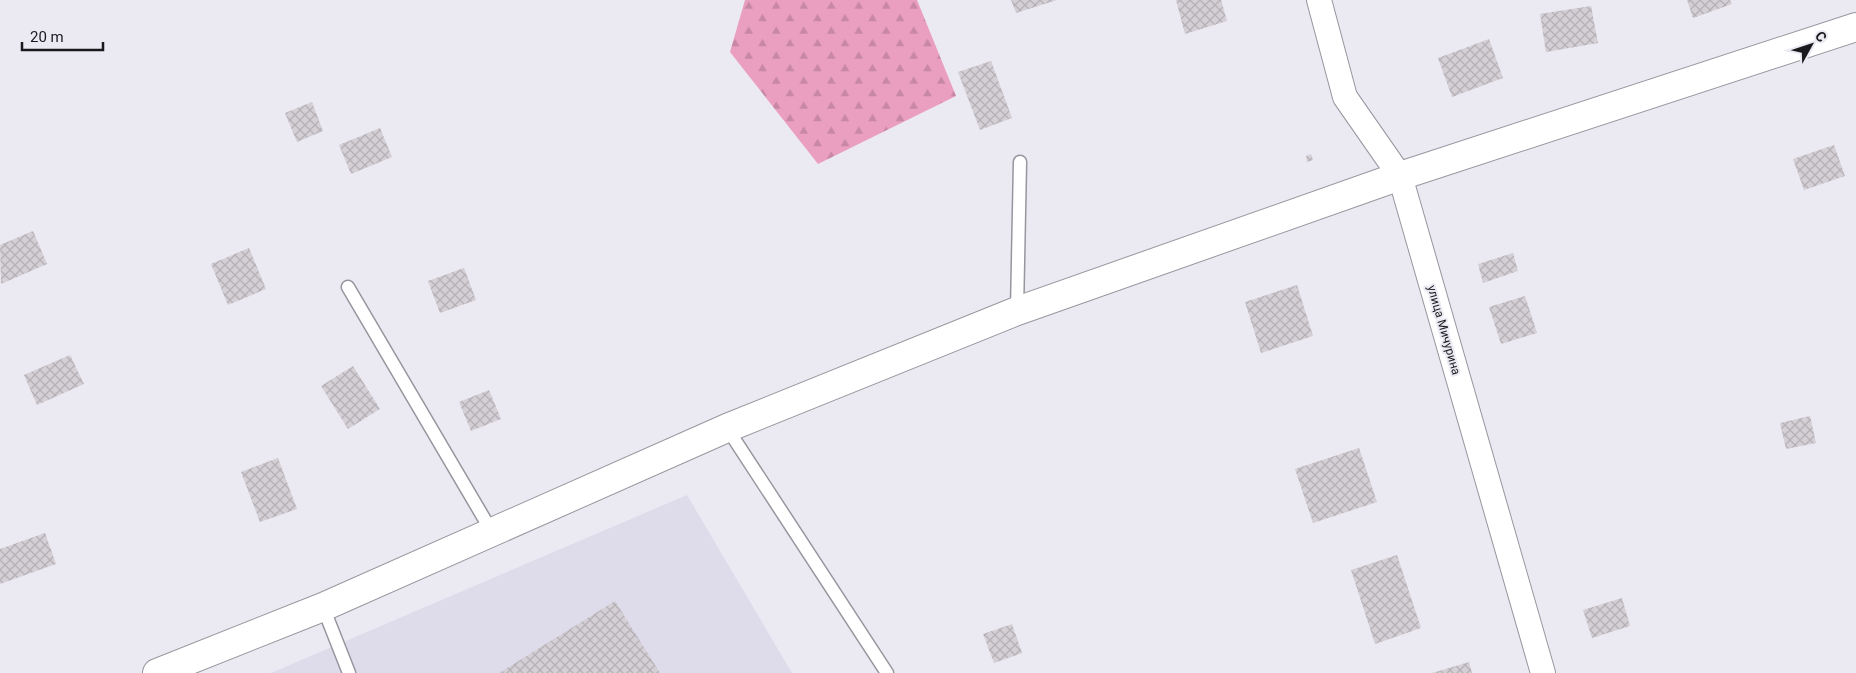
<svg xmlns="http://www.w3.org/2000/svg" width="1856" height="673" viewBox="0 0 1856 673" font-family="Roboto,sans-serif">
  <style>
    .built { fill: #dedceb }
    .forest { fill: url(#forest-firs) }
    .building { fill: url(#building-cross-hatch) }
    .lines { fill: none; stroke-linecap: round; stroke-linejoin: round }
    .lane-casing { stroke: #97969e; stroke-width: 15 }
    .street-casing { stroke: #97969e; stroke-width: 26 }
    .secondary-casing { stroke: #97969e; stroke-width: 30 }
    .lane { stroke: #fff; stroke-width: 12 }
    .street { stroke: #fff; stroke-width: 24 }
    .secondary { stroke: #fff; stroke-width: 28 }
    .labels { text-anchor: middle; stroke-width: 4; stroke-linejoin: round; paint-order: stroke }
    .street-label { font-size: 12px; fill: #1a191c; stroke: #ebe9f2 }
  </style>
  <defs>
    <pattern id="forest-firs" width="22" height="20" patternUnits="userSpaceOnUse" patternTransform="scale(1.25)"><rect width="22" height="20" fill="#ea9fc1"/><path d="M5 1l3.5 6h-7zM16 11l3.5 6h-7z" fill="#c888a5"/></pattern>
    <pattern id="building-cross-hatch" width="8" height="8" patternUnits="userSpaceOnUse" patternTransform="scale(1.25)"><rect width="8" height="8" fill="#d4ced5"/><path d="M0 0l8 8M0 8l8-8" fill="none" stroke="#b5b0b6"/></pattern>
  </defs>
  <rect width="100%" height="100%" fill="#ebe9f2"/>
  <polygon class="built" points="687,495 792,673 271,673"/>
  <polygon class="forest" points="745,0 917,0 956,96 818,164 730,52"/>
  <g class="building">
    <polygon points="1011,0 1057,0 1016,13"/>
    <polygon points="1176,0 1221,0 1227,21 1185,34"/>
    <polygon points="1687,0 1730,0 1732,4 1693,18"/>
    <polygon points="1591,6 1598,43 1546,52 1540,14"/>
    <polygon points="1489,39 1503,78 1452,97 1438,58"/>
    <polygon points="991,61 1012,118 980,130 958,72"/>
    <polygon points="312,102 323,131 297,142 285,113"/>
    <polygon points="380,128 392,157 351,174 339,145"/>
    <polygon points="1834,145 1845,176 1804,190 1793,159"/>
    <polygon points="1311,154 1313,160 1307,162 1306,156"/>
    <polygon points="33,231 47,264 1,284 0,245"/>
    <polygon points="249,248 266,289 228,305 211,264"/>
    <polygon points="1513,253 1518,271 1483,283 1478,264"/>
    <polygon points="464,268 476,300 440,313 428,281"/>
    <polygon points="1297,285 1313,336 1261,353 1245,302"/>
    <polygon points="1525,296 1537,333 1501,344 1489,307"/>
    <polygon points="70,355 84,384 37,405 24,375"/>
    <polygon points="353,366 380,409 348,429 321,386"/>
    <polygon points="489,390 501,419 471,431 459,402"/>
    <polygon points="1810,416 1816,443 1786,449 1780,423"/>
    <polygon points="1359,448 1377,502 1313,523 1295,469"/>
    <polygon points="278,458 297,509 260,522 241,472"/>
    <polygon points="45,533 56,564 0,584 0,549"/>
    <polygon points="1397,555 1421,628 1375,644 1351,570"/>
    <polygon points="1622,598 1630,626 1592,638 1583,610"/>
    <polygon points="615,601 660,673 499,673"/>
    <polygon points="1012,624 1022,653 994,663 983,634"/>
    <polygon points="1469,662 1472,673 1432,673"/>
  </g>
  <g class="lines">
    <g class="lane-casing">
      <g id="lane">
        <polyline points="348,287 492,532"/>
        <polyline points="1017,311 1020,162"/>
        <polyline points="727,428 887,673"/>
        <polyline points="323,607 349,673"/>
      </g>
    </g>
    <g class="street-casing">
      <polyline id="street" points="1319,0 1345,97 1400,176 1543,673"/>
    </g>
    <g class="secondary-casing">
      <polyline id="secondary" points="157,673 323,607 727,428 1017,311 1400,176 1856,27"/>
    </g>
    <use href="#lane" class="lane"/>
    <use href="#street" class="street"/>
    <use href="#secondary" class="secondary"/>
  </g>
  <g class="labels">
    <g class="street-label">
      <text transform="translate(1444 330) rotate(74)" y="4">улица Мичурина</text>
    </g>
  </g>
  <g transform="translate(1811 45) rotate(50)" stroke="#ebe9f2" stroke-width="4" paint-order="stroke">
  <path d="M0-4L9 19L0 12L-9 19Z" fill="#1a191c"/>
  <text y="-8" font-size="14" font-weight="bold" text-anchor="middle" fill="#1a191c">С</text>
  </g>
  <path d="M22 42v8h81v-8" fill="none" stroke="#1a191c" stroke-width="2.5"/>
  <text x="30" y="42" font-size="15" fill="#1a191c" stroke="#ebe9f2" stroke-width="4" paint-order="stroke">20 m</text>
</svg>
